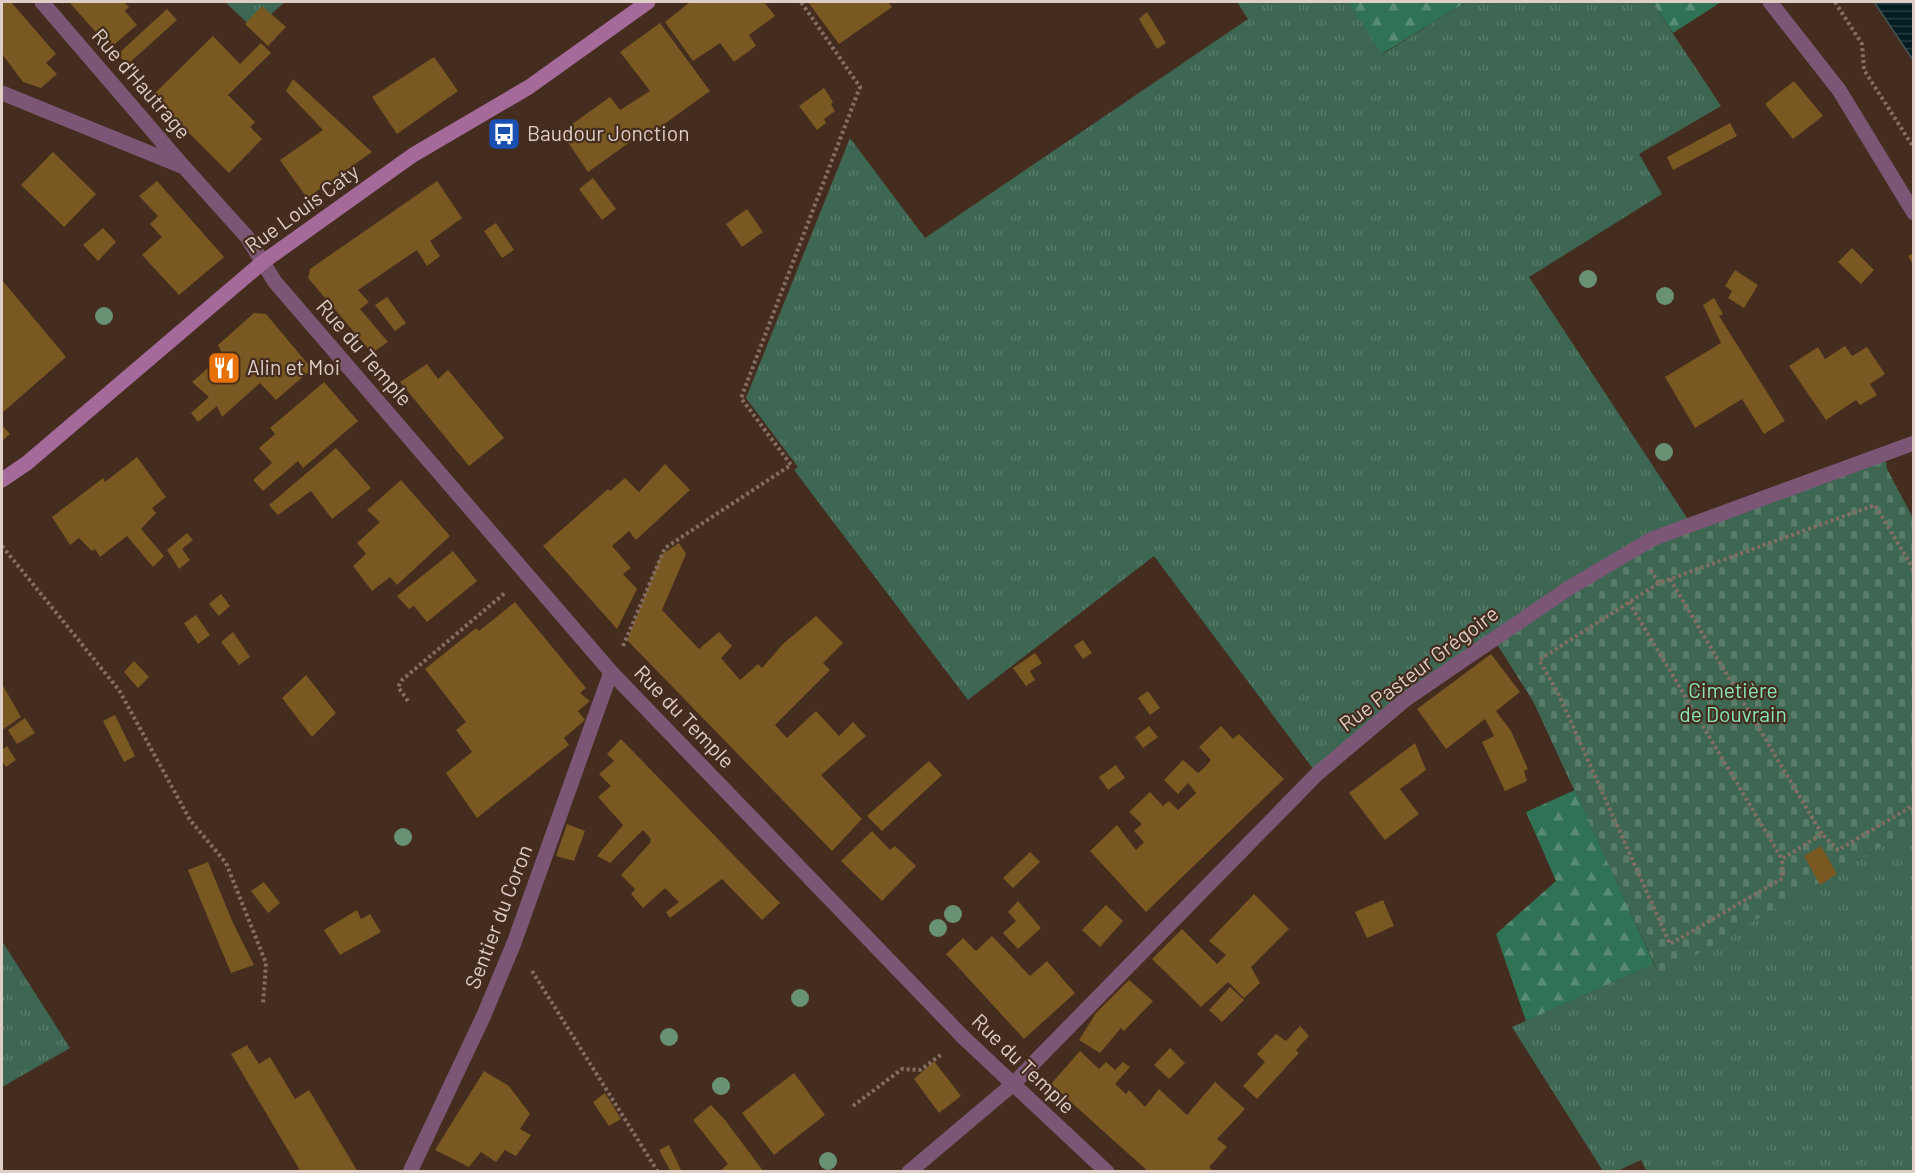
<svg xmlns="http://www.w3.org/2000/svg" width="1915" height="1173" viewBox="0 0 1915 1173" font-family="Barlow,sans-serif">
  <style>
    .grass { fill: url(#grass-tufts) }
    .forest { fill: url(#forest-firs) }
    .cemetery { fill: url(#cemetery-stones) }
    .water { fill: url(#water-rules); stroke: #455254; stroke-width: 1.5 }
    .building { fill: #795821 }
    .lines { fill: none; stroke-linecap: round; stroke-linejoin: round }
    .path { stroke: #836e63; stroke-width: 4; stroke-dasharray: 3 3; stroke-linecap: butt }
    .lane { stroke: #7b5775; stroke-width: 15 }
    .street { stroke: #7b5775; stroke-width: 15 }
    .secondary { stroke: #a36a9a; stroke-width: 15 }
    .tree { fill: #689273 }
    .labels { text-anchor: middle; stroke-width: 4.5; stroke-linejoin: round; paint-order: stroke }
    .street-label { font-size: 21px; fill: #decec6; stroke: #442c1e }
    .poi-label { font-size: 21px; fill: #decec6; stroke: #442c1e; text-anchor: start }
    .park-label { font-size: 21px; fill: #86e6b8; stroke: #442c1e }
  </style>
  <defs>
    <pattern id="grass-tufts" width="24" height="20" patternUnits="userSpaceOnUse" patternTransform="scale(1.5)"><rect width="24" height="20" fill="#3e6753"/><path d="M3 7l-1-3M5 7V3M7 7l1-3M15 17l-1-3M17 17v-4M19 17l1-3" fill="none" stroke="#597c6a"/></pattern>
    <pattern id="forest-firs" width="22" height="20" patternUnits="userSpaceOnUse" patternTransform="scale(1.5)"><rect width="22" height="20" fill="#307255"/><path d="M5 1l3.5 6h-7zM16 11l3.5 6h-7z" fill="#578b74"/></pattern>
    <pattern id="cemetery-stones" width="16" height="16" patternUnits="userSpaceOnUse" patternTransform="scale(1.5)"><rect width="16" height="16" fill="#3e6753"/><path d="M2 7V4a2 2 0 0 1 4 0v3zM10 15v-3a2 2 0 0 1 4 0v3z" fill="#597c6a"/></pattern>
    <pattern id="water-rules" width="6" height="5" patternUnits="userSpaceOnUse" patternTransform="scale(1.5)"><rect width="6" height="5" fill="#041d23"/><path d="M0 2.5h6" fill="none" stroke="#283d41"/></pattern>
  </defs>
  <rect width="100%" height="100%" fill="#442c1e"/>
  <g class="grass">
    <polygon points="225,2 285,2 254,29"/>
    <polygon points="1237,2 1348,2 1383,54 1466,2 1652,2 1721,106 1639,154 1662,194 1529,277 1691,524 1493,638 1317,774 1154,556 968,700 794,470 798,467 746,398 850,138 925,238 1248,19"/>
    <polygon points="1913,828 1913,1171 1647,1172 1641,1160 1617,1171 1603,1171 1512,1027 1654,964 1660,975"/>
    <polygon points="2,941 70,1048 2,1087"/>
  </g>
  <g class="forest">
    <polygon points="1348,2 1466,2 1382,54"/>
    <polygon points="1652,2 1721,2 1673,33"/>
    <polygon points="1575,790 1654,964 1526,1021 1496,934 1556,881 1526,812"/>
  </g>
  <polygon class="cemetery" points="1886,461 1887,469 1913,518 1913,828 1660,976 1533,701 1493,638 1636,548"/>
  <polygon class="water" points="1874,2 1913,2 1913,60"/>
  <g class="building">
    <polygon points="2,2 11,2 56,54 46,63 57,74 41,88 23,82 2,54"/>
    <polygon points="69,2 124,2 129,7 125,11 137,25 110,48"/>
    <polygon points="690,2 767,2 765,3 775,16 749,35 756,46 734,62 720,43 693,61 665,22"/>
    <polygon points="808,2 888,2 892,7 839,44"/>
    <polygon points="262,6 286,27 268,46 245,24"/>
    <polygon points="167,9 177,20 127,65 118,54"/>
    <polygon points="1147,12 1166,43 1157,49 1139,19"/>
    <polygon points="660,23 710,91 645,138 637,137 588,172 561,132 610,97 620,110 650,91 620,52"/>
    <polygon points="213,36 240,64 261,43 271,53 228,95 255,122 250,127 262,139 229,173 152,96"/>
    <polygon points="434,57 458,91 397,134 372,97"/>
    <polygon points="293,79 372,152 307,198 280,160 323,130 286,91"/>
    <polygon points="1794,81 1823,116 1793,139 1765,104"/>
    <polygon points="824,88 833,102 831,104 835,111 824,119 826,123 817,130 799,106"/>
    <polygon points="1730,123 1737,136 1673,170 1667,157"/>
    <polygon points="53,152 96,194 64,227 21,185"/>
    <polygon points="593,178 616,209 602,220 579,189"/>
    <polygon points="157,181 224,257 179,295 142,255 162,237 150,224 158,216 139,196"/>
    <polygon points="437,181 462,218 430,241 440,256 427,266 417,250 358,290 369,302 360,309 388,342 372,353 308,278 310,269"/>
    <polygon points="747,209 763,232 742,247 726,224"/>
    <polygon points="496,223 514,250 502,258 484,231"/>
    <polygon points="103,228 116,242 98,261 83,245"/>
    <polygon points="1852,248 1874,270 1861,284 1838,262"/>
    <polygon points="1914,253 1914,266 1908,256"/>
    <polygon points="1735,270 1758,285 1744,308 1728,298 1732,291 1725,286"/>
    <polygon points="2,280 66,357 2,413"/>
    <polygon points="387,297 406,323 395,331 375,305"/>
    <polygon points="1714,298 1723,314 1719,316 1785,421 1764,434 1742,399 1695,428 1665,377 1721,343 1703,305"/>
    <polygon points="254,313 266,314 312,369 276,400 260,383 222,417 217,406 198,422 191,413 209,397 192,382 223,355 218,345"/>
    <polygon points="1845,346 1852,356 1867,347 1885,374 1870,384 1877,395 1860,405 1856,400 1826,420 1789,366 1818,347 1825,359"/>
    <polygon points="427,364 438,379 448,370 504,438 469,466 400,382"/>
    <polygon points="324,382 358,421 303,468 298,461 263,491 253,480 272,463 259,448 275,434 270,428"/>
    <polygon points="2,425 10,434 2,441"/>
    <polygon points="336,448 371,488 332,519 311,491 278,515 269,505"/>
    <polygon points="137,457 166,497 152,508 156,513 141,529 164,556 153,567 127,536 100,557 95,549 92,551 79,538 70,545 52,517 103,478 105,482"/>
    <polygon points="665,464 690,490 636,540 629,531 612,546 631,568 623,574 637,589 617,629 543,546 608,489 610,491 625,478 639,492"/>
    <polygon points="401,480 450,536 397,585 390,577 372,591 353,566 366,554 357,543 380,522 367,510"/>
    <polygon points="187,533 193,540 182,549 190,560 179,569 167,550"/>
    <polygon points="679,543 686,554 662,610 699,649 719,632 732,646 721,658 740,680 758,664 762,668 783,644 816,616 843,643 823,663 830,670 775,725 787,738 816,711 839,736 853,722 866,736 821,775 862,819 832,851 627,640 661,555"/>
    <polygon points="453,551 477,581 427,622 414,606 409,609 397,596"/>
    <polygon points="221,594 230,606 219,616 209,604"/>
    <polygon points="515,602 586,688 580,693 590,701 578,711 585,720 564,738 569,745 477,818 446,773 472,752 456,730 466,722 425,669 476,628 479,631"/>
    <polygon points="196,615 210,635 198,644 184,623"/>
    <polygon points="233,632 250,657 239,665 221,642"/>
    <polygon points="1083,640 1092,653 1083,659 1074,646"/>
    <polygon points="1035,653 1042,663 1030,671 1035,680 1026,686 1013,668"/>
    <polygon points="1491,654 1520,692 1496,711 1511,731 1528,769 1524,771 1527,781 1505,791 1482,742 1494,736 1485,719 1446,749 1417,709"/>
    <polygon points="134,661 149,677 138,688 124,672"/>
    <polygon points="306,675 336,713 312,737 282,698"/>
    <polygon points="2,684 21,717 2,730"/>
    <polygon points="1148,691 1160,708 1150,715 1138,698"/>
    <polygon points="115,715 135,756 124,762 103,721"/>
    <polygon points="25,718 35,733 17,744 8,730"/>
    <polygon points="1149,726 1158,737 1143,748 1135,737"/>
    <polygon points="1221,726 1233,739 1239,734 1284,779 1146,912 1090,851 1117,825 1136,850 1144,842 1134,831 1142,824 1129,812 1150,792 1163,806 1169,801 1178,810 1196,793 1188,783 1178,794 1164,780 1183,760 1198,773 1205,767 1211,760 1199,747"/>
    <polygon points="621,739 780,903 762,920 722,879 670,918 666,912 679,902 665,888 643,908 631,894 635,889 621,875 650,843 651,839 643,830 610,863 597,856 623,825 598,797 611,786 599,774 614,761 607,754"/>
    <polygon points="1415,743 1426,770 1400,789 1419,814 1385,840 1349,793"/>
    <polygon points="7,746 16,760 6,767 2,761 2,750"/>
    <polygon points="929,761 942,775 882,831 867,816"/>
    <polygon points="1116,765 1125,778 1108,790 1099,777"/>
    <polygon points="567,824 585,831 574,861 556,856"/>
    <polygon points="872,831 890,850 895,846 916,866 882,901 841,861"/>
    <polygon points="1821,846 1837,874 1820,885 1804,856"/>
    <polygon points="1030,852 1040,862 1013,888 1003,878"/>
    <polygon points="208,862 233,923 254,965 231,973 188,870"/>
    <polygon points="264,882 280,903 268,913 251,891"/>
    <polygon points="1254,894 1289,929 1251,967 1260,983 1244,998 1228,982 1201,1007 1152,959 1182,929 1217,964 1226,955 1209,941"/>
    <polygon points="1383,900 1394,926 1367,938 1355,912"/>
    <polygon points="1018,901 1041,928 1018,949 1003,933 1016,921 1008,912"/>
    <polygon points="1106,905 1123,921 1100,947 1082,930"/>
    <polygon points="357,910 361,919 370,914 381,932 340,955 324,930"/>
    <polygon points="992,936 1030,976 1047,961 1075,993 1024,1039 946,954 963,938 976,951"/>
    <polygon points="1129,980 1153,1001 1124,1031 1121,1028 1100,1053 1079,1040 1096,1013"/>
    <polygon points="1230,987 1244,1000 1222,1022 1209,1010"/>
    <polygon points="1300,1026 1309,1036 1296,1050 1299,1053 1257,1099 1243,1086 1265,1062 1257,1054 1276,1034 1286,1041"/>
    <polygon points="247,1045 259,1064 270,1057 295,1099 309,1090 358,1172 301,1172 231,1054"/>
    <polygon points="1170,1048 1185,1063 1169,1079 1154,1065"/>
    <polygon points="1080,1051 1099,1069 1106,1062 1115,1070 1123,1062 1130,1067 1115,1084 1126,1094 1129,1090 1145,1107 1159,1089 1187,1115 1215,1082 1245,1109 1217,1139 1227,1147 1209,1167 1214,1172 1149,1172 1113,1140 1051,1084"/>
    <polygon points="934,1061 961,1096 939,1113 914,1079"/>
    <polygon points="484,1071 509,1086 530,1114 520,1129 531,1135 516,1156 505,1150 496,1162 481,1152 469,1167 435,1150"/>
    <polygon points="794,1073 825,1115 774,1155 742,1113"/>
    <polygon points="605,1093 621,1119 609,1126 593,1102"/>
    <polygon points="711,1105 725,1120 764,1172 719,1172 728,1164 693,1120"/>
    <polygon points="669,1145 682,1172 671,1172 659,1150"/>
  </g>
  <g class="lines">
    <g class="path">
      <polyline points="1835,2 1862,44 1864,70 1914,148"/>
      <polyline points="2,546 119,690 190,820 226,863 266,963 263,1005"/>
      <polyline points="1651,570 1659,583"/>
      <polyline points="1914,570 1875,505 1659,583 1539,660 1558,693 1670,944 1783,878 1782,859 1822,834 1838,850 1914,805"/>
      <polyline points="1670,579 1822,834"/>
      <polyline points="1629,602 1782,859"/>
      <polyline points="623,646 665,548 791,465 741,398 860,87 801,2"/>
      <polyline points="408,701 398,687 402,680 506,592"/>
      <polyline points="532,971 658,1172"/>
      <polyline points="853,1106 902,1069 920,1070 942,1054"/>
    </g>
    <polyline class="lane" points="410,1172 484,1015 514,943 611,672"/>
    <g class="street">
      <polyline points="42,2 182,165"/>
      <polyline points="1770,2 1839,90 1914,213"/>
      <polyline points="2,93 184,167 247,237 275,282 611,672 964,1038 1107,1172"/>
      <polyline points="909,1172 1012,1085 1317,774 1406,699 1569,588 1652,539 1914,443"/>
    </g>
    <polyline class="secondary" points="2,480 27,463 263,262 413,155 529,87 648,2"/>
  </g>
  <g class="tree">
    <circle cx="1588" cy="279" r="9"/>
    <circle cx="1665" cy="296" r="9"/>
    <circle cx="104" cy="316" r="9"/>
    <circle cx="1664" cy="452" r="9"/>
    <circle cx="403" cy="837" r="9"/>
    <circle cx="953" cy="914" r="9"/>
    <circle cx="938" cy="928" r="9"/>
    <circle cx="800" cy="998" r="9"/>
    <circle cx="669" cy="1037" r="9"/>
    <circle cx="721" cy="1086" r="9"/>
    <circle cx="828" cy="1161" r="9"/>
  </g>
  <defs>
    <g id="bus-square" transform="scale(1.725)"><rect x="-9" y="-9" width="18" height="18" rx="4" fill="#1a4fb4" stroke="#442c1e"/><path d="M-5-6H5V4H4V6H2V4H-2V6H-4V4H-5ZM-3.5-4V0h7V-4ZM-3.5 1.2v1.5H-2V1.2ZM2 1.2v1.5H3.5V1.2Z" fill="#fff"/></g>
    <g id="restaurant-square" transform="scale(1.725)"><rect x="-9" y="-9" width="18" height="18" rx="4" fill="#e8710a" stroke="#442c1e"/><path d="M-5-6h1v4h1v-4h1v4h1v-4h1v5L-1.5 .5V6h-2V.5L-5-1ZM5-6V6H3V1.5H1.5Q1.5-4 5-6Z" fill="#fff"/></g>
  </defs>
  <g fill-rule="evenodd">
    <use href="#bus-square" x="504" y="134"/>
    <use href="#restaurant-square" x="224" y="368"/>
  </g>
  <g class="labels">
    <g class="street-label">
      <text transform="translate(141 84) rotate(49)" y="7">Rue d'Hautrage</text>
      <text transform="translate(302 209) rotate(-36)" y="7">Rue Louis Caty</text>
      <text transform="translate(364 353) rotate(49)" y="7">Rue du Temple</text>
      <text transform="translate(1419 669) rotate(-37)" y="7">Rue Pasteur Grégoire</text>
      <text transform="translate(684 717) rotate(46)" y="7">Rue du Temple</text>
      <text transform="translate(499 917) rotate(-69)" y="7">Sentier du Coron</text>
      <text transform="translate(1023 1064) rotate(44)" y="7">Rue du Temple</text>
    </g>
    <g class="poi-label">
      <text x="527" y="141">Baudour Jonction</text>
      <text x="247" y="375">Alin et Moi</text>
    </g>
    <g class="park-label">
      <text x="1733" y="698">Cimetière<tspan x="1733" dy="24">de Douvrain</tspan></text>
    </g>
  </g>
  <rect width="1915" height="1173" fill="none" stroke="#decec6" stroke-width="6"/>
</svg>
